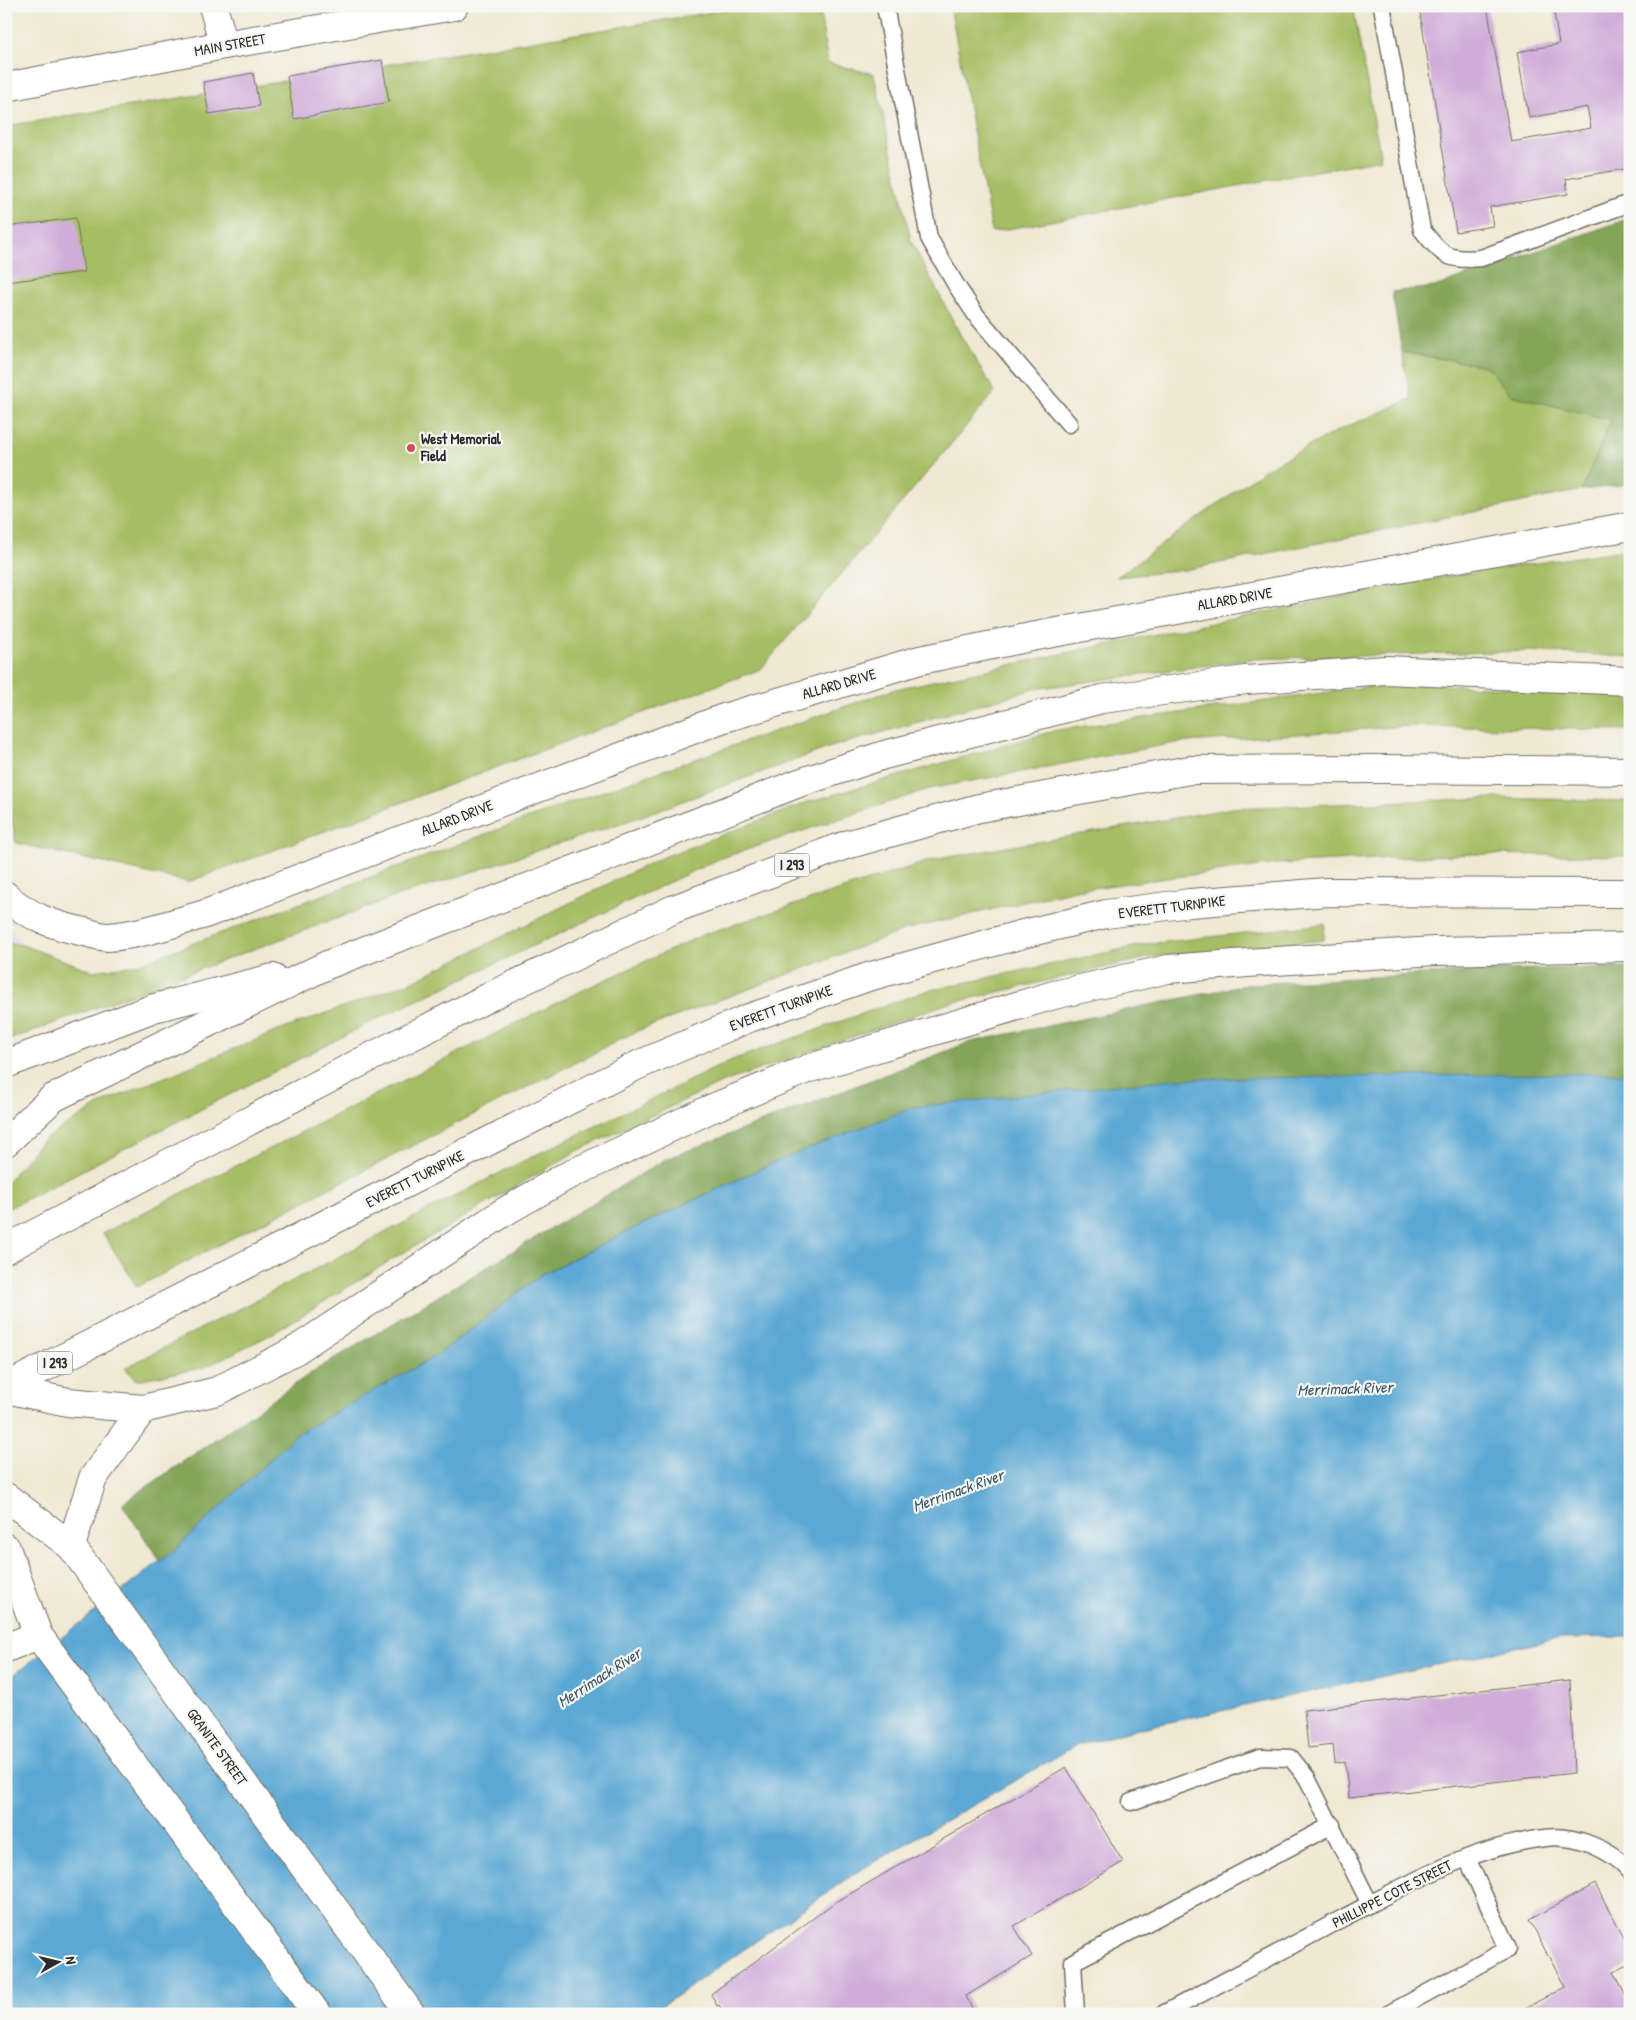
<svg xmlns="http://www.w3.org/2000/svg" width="1636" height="2020" viewBox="0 0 1636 2020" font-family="'Patrick Hand',sans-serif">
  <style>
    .built { fill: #e5d3f1 }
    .green { fill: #a6be63; stroke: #687447 }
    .forest { fill: #84a559; stroke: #586842 }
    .water { fill: #5ba8d4; stroke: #436a80 }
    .building { fill: #d0add9 }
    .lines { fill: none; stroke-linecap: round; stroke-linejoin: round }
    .lane-casing { stroke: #706d65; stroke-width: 19 }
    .street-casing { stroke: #706d65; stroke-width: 30 }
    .secondary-casing { stroke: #706d65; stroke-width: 30 }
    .primary-casing { stroke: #706d65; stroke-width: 30 }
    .highway-casing { stroke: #706d65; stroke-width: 30 }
    .lane { stroke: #fff; stroke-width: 16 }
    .street { stroke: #fff; stroke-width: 28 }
    .secondary { stroke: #fff; stroke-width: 28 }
    .primary { stroke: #fff; stroke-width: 28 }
    .highway { stroke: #fff; stroke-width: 28 }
    .poi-dot { fill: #d1495b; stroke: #f6f6f2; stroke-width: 2 }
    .labels { text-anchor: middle; stroke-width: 4.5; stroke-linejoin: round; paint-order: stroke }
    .shield { fill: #f6f6f2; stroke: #686867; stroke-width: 1 }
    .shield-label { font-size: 14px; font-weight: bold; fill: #2b2b2b }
    .street-label { font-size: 15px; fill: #2b2b2b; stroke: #f6f6f2 }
    .poi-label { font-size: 15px; font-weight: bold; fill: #2b2b2b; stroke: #f6f6f2; text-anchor: start }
    .water-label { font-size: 16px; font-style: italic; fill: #3c5766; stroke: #f6f6f2 }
  </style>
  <rect width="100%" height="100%" fill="#f6f6f2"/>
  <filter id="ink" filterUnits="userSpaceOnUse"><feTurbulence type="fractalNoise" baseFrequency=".02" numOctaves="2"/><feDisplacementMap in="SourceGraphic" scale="10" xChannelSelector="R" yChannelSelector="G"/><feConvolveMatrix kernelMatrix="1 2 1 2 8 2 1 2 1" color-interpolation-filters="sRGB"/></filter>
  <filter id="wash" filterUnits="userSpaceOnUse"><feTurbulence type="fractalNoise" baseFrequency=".0096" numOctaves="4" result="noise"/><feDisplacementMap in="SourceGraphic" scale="20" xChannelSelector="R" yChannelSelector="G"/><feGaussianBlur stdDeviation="1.12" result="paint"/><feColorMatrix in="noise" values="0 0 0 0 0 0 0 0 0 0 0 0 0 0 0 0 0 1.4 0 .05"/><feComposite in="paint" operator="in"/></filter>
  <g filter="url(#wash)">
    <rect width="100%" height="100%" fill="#f0e8d2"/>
    <polygon class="built" points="6,924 22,945 6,942"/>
    <g class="green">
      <polygon points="750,6 819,6 828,63 874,74 911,241 961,336 995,392 761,669 188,882 16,843 6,790 6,126"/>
      <polygon points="950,6 1353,6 1381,159 992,232"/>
      <polygon points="1402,352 1486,366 1511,395 1611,420 1582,490 1185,570 1117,577 1264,470 1339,430 1411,399"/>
      <polygon points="1630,549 1630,657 1529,651 1252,659 1034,689 828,748 631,820 392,898 6,1041 6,942 22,945 93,971 135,965 561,806 895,689 1157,634 1431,579"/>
      <polygon points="1395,683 1630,693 1630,730 1407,726 1175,743 929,789 719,859 375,1020 9,1208 6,1205 6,1183 43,1140 104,1102 275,1032 411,982 656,860 808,802 1057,730"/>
      <polygon points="1493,798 1630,801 1630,856 1472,854 1276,864 1076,890 908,929 637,1031 137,1287 103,1233 570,996 705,934 932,860 1233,808"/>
      <polygon points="1325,924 1324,940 1151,957 946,1004 721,1083 575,1152 396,1257 272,1334 203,1368 136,1380 125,1368 511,1167 732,1060 926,991 1147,944"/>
    </g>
    <g class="forest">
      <polygon points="1630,218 1630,484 1582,490 1611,420 1511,395 1486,366 1402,352 1392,292 1434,287"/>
      <polygon points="1630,967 1630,1074 775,1162 647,1222 542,1274 439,1354 160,1561 122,1504 314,1371 666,1159 970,1042 1251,984 1500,970"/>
    </g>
    <polygon class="water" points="1630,1073 1630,1637 1561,1638 1142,1728 1075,1746 857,1872 650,2014 6,2014 6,1681 178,1547 297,1434 439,1354 542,1274 647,1222 775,1162 914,1107 1174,1079"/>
    <g id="blocks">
      <g class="building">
        <polygon points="1419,6 1487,6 1511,142 1591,128 1587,107 1529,118 1517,52 1559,44 1553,6 1630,6 1630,168 1566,179 1568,194 1490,207 1493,226 1456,232"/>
        <polygon points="382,60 389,102 294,119 287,76"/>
        <polygon points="253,73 259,106 209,114 203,82"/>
        <polygon points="76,218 84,272 6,282 6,227"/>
        <polygon points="1570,1680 1574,1773 1349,1798 1345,1762 1335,1764 1333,1745 1308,1748 1304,1710"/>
        <polygon points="1066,1767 1123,1862 1014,1926 1032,1956 966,1996 975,2014 724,2014 719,2005 717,2006 711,1994 831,1905"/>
        <polygon points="1595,1884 1630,1949 1630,1964 1614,1972 1630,2003 1630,2014 1514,2014 1565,1987 1529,1920"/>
      </g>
    </g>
  </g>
  <g filter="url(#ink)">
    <use href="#blocks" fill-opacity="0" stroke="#706d65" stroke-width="1"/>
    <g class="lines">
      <g class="lane-casing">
        <g id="lane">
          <polyline points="885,6 929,238 956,285 976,315 1069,424"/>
          <path d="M1382 6 1422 230C1443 256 1447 261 1481 258L1630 203"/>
          <polyline points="1131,1802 1260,1757 1291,1758 1307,1778 1370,1904"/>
          <polyline points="1076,2014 1073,1962 1332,1825"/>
          <path d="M1163 2014C1223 1982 1282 1951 1341 1919 1405 1886 1472 1846 1545 1838 1574 1834 1611 1849 1630 1871"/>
          <polyline points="1388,2014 1508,1949 1467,1858"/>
        </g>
      </g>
      <g class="street-casing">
        <g id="street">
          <polyline points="213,6 224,45"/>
          <path d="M6 896C28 917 56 926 85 932 92 934 101 937 108 937 141 935 173 923 205 914L724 718 920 660 1031 637 1630 526"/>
        </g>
      </g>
      <g class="secondary-casing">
        <polyline id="secondary" points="6,87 224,45 454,6"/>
      </g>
      <g class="primary-casing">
        <g id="primary">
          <polyline points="6,1497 71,1546 411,2014"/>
          <polyline points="6,1548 38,1635 317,2014"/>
        </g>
      </g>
      <g class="highway-casing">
        <g id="highway">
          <polyline points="6,1064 154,1008 273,978"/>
          <polyline points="6,1142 53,1098 327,965 799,783 884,755 1102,699 1246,680 1386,670 1630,681"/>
          <polyline points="6,1249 361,1062 493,995 674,909 846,845 979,808 1190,770 1381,769 1630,771"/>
          <polyline points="6,1387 638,1065 749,1018 868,977 1023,934 1106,914 1190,903 1327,892 1630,893"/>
          <polyline points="6,1389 68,1402 143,1409 217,1391 296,1350 504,1212 563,1178 708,1110 807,1069 1054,995 1168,969 1261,962 1435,951 1630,947"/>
          <polyline points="71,1546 93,1478 143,1409"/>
          <polyline points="6,1648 38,1635"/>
        </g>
      </g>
      <use href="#lane" class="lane"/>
      <use href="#street" class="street"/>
      <use href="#secondary" class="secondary"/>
      <use href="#primary" class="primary"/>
      <use href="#highway" class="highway"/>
    </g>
  </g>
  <circle class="poi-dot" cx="411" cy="448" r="5"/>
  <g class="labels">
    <g class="shield">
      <rect x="774.5" y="853.5" width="35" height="23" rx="4"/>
      <rect x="37.5" y="1351.5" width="35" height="23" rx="4"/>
    </g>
    <g class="shield-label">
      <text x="792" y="870">I 293</text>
      <text x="55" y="1368">I 293</text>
    </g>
    <g class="street-label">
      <text transform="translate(230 45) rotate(-10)" y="5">MAIN STREET</text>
      <text transform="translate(1235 599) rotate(-10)" y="5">ALLARD DRIVE</text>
      <text transform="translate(839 684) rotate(-16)" y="5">ALLARD DRIVE</text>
      <text transform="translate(457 818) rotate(-21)" y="5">ALLARD DRIVE</text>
      <text transform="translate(1172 907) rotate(-7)" y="5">EVERETT TURNPIKE</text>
      <text transform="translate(781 1008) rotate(-20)" y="5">EVERETT TURNPIKE</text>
      <text transform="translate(415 1179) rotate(-27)" y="5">EVERETT TURNPIKE</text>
      <text transform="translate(217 1747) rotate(54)" y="5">GRANITE STREET</text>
      <text transform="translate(1392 1894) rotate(-27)" y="5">PHILLIPPE COTE STREET</text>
    </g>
    <g class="poi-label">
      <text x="421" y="444">West Memorial<tspan x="421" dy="17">Field</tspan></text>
    </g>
    <g class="water-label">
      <text transform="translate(1345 1388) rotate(-2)" y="6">Merrimack River</text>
      <text transform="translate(958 1490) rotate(-20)" y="6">Merrimack River</text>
      <text transform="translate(599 1677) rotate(-33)" y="6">Merrimack River</text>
    </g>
  </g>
  <rect width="1636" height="2020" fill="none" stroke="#f6f6f2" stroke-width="25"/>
  <g transform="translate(58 1962) rotate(82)" stroke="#f6f6f2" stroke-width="4" paint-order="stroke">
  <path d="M0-4L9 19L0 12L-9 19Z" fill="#2b2b2b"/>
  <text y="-8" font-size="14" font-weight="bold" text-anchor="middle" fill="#2b2b2b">N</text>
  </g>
</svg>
